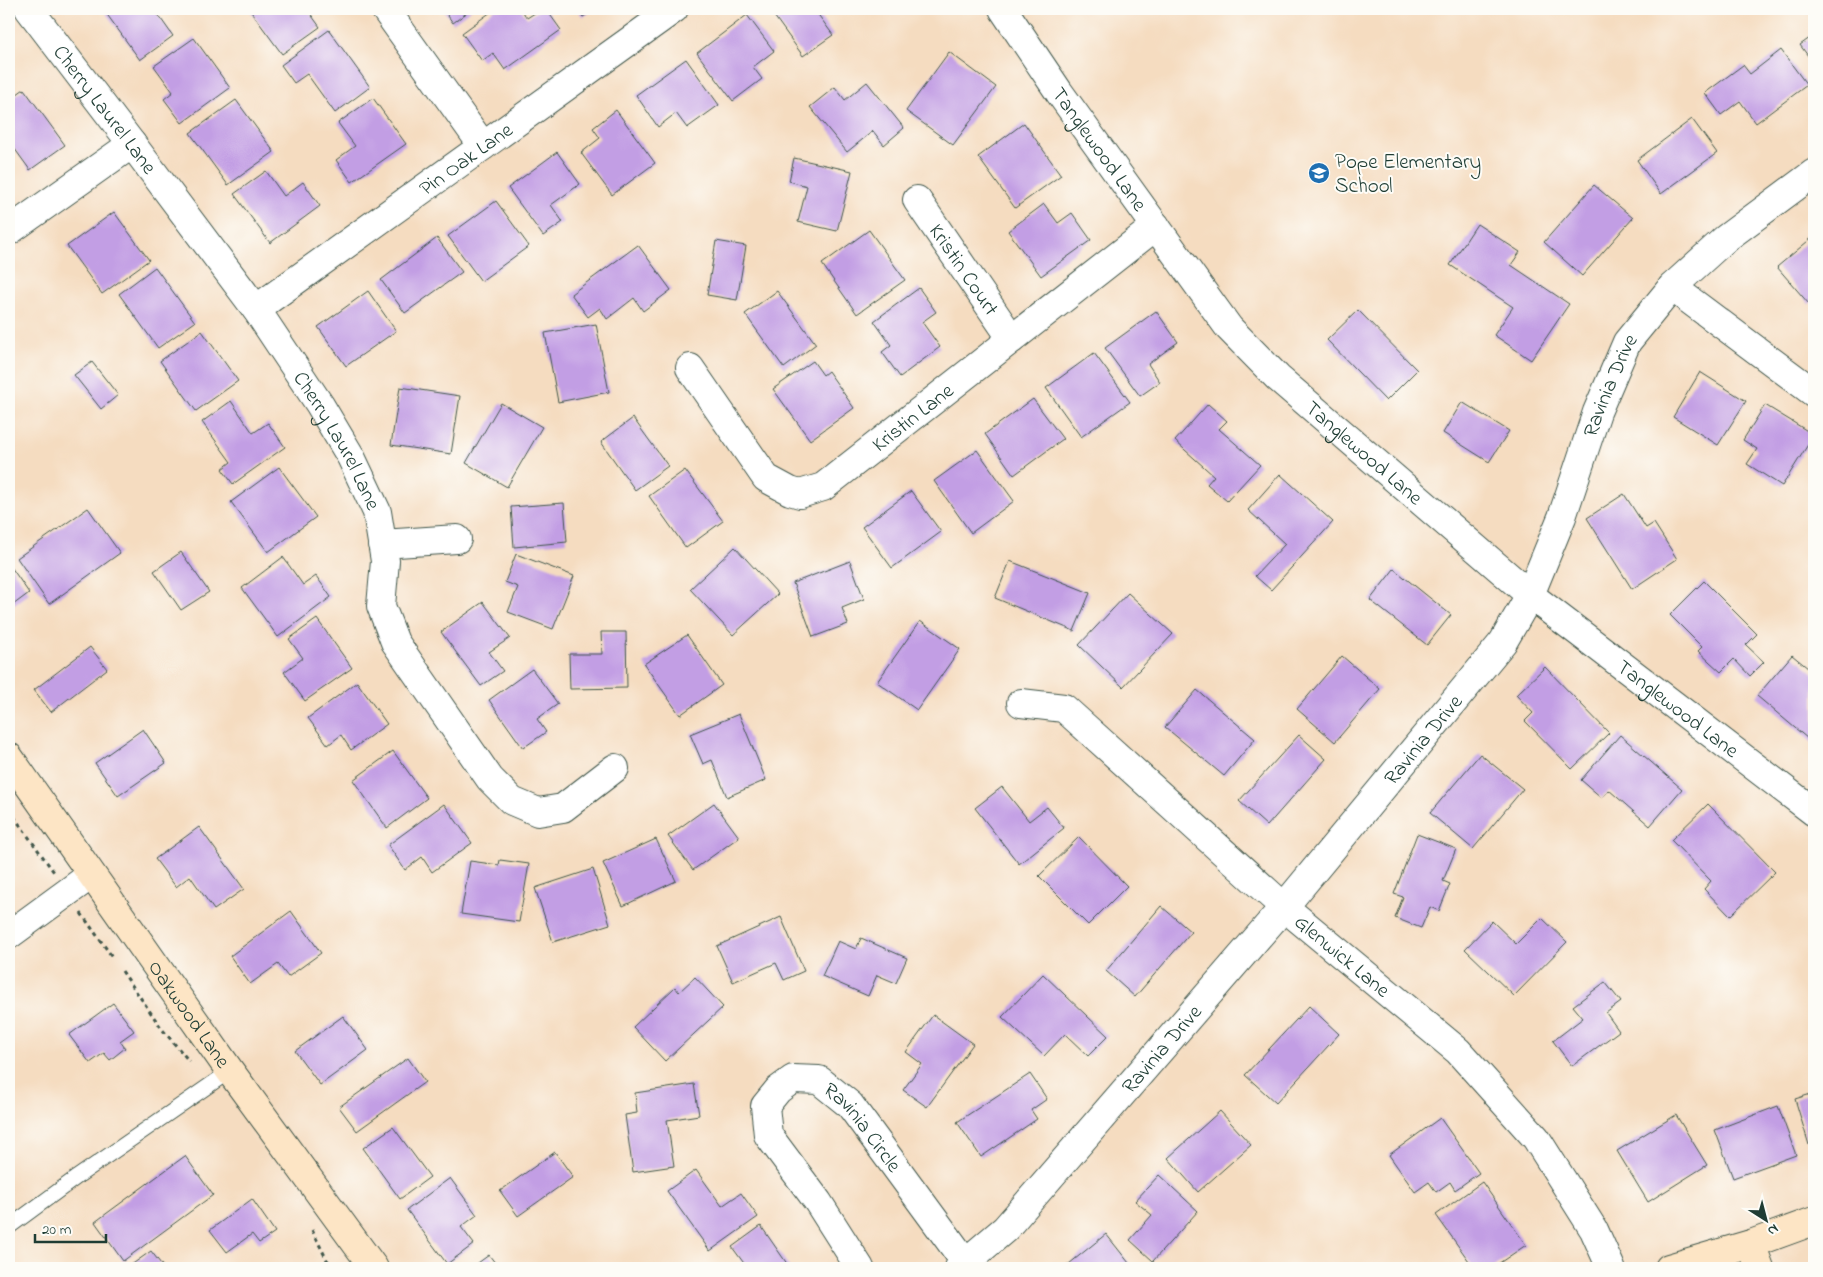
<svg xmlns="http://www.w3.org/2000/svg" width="1823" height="1277" viewBox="0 0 1823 1277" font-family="'Indie Flower',sans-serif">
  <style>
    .building { fill: #c29ee4 }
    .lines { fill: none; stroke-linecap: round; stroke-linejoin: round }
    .lane-casing { stroke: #3f5549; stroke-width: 16 }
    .street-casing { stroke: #3f5549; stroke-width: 30 }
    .secondary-casing { stroke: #3f5549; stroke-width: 30 }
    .path { stroke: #3f5549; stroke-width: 3; stroke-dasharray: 4 4; stroke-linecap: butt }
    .lane { stroke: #fff; stroke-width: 14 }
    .street { stroke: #fff; stroke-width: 28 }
    .secondary { stroke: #fde5c5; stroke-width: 28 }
    .labels { text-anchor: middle; stroke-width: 4; stroke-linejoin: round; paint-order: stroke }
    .street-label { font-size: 21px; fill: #1f3d34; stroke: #fdfcf7 }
    .poi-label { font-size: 21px; fill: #1f3d34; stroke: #fdfcf7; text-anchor: start }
  </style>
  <rect width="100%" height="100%" fill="#fdfcf7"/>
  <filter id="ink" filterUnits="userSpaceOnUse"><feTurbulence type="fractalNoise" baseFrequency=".02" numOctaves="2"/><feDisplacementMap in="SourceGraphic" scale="10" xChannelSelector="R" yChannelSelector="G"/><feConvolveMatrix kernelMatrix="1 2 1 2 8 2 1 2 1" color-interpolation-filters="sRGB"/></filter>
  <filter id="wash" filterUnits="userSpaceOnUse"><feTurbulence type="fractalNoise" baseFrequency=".0096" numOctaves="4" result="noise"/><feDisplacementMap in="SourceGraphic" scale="20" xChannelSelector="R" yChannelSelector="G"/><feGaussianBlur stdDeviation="1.12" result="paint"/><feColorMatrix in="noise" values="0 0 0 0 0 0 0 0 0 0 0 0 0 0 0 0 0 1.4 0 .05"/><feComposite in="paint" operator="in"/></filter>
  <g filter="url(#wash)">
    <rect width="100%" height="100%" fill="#f5dcc0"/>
    <g id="blocks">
      <g class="building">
        <polygon points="103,9 154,9 173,36 140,60"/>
        <polygon points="249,9 307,9 320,27 282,54"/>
        <polygon points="443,9 472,9 453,23"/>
        <polygon points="495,9 521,9 527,18 541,9 546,9 561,30 505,70 493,53 482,61 462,33"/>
        <polygon points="577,9 595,9 583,17"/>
        <polygon points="769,9 814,9 833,35 803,56"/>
        <polygon points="747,15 774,51 753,67 762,79 733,101 697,53"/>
        <polygon points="329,30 370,87 335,113 307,74 294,83 281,65"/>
        <polygon points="1814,35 1814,64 1800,45"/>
        <polygon points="194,38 230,88 182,123 164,99 173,92 154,66"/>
        <polygon points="1781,50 1807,85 1756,123 1740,101 1721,115 1705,93 1743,65 1750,74"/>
        <polygon points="949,52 996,87 953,145 906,111"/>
        <polygon points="686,59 719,105 687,128 676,113 658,127 636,95"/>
        <polygon points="867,82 904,128 884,145 873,131 847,152 810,107 835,87 845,100"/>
        <polygon points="24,89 65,145 30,170 9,141 9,100"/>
        <polygon points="373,98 406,144 352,182 336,160 355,146 338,123"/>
        <polygon points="236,100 274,152 228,185 190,133"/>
        <polygon points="616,110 655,163 612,195 581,153 600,138 593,128"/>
        <polygon points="1692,119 1717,153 1661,194 1637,160"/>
        <polygon points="1024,123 1061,175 1015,208 978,157"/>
        <polygon points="557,152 580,184 551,205 563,222 543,236 508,188"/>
        <polygon points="794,158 852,171 837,231 798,222 807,186 789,181"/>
        <polygon points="266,171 284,196 303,182 320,206 270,243 234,194"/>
        <polygon points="1594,185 1633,218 1582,276 1544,242"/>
        <polygon points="496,201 529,246 481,281 448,236"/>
        <polygon points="1044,204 1058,223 1072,213 1091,240 1041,276 1008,231"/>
        <polygon points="114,212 149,260 102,294 67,246"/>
        <polygon points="1477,224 1520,252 1511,265 1569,304 1531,360 1494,335 1513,307 1450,265"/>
        <polygon points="869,230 905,280 857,314 822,264"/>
        <polygon points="1814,236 1814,300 1809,304 1777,267"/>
        <polygon points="437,238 462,272 405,313 381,280"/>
        <polygon points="716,241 746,246 737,300 707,295"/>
        <polygon points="638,245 671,290 643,311 634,298 607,319 600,308 588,317 571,294"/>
        <polygon points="155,267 195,322 158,348 119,294"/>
        <polygon points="919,288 936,312 922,322 940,347 900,377 882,352 891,345 874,321"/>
        <polygon points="368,291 396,331 346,366 318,327"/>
        <polygon points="777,291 816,344 784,368 745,314"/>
        <polygon points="1358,310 1417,370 1386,401 1327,340"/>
        <polygon points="1156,311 1178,342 1148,364 1160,382 1140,396 1105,348"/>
        <polygon points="596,324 609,392 558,402 545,333"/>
        <polygon points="202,331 238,381 196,411 160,361"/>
        <polygon points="1094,353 1130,402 1081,437 1046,388"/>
        <polygon points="813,361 823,375 828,371 854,408 810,440 773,389"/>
        <polygon points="92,362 118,395 101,409 74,375"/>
        <polygon points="1700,372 1746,401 1718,445 1673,417"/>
        <polygon points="400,387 460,396 451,454 391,445"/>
        <polygon points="1033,399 1063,439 1014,475 985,434"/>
        <polygon points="231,401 253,433 268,423 285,447 233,484 222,469 231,462 202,422"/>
        <polygon points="1462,402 1509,431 1489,462 1443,433"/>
        <polygon points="501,403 542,427 507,487 466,463"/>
        <polygon points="1208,404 1227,421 1219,429 1260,465 1227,501 1207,484 1214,476 1175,441"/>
        <polygon points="1765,405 1814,435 1782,486 1747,464 1757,449 1743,440"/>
        <polygon points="633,418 668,466 635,490 601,442"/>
        <polygon points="977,450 1014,501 971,533 934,481"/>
        <polygon points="279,467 316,517 268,552 231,502"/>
        <polygon points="685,470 723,521 686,548 649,496"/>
        <polygon points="1280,474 1333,522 1271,590 1255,576 1285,544 1248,510"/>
        <polygon points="911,491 941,532 892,568 862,527"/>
        <polygon points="1624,494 1646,528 1654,523 1677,559 1632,589 1587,518"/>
        <polygon points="564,503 567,542 514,547 511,507"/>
        <polygon points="88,508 120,553 49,604 17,558"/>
        <polygon points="735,547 778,594 733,635 690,589"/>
        <polygon points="181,552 209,592 181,610 154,571"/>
        <polygon points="516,554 574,576 553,629 508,612 518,587 505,582"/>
        <polygon points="283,557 303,585 316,576 331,597 278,637 242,588"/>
        <polygon points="850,561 864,599 842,608 848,624 813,637 793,583"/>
        <polygon points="1010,561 1090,593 1074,631 995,598"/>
        <polygon points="9,564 29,593 9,608"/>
        <polygon points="1394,569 1451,615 1427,645 1370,600"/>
        <polygon points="1704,581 1757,634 1746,645 1764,662 1750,676 1734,659 1721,672 1698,651 1702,647 1670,615"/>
        <polygon points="1128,593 1173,634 1123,687 1079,645"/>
        <polygon points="483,602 510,638 489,652 503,671 481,686 441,632"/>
        <polygon points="317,619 352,668 305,701 284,672 303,658 289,639"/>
        <polygon points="920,621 960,649 917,710 877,682"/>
        <polygon points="601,632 626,632 627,688 570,689 569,654 602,654"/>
        <polygon points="687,635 722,685 680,715 644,664"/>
        <polygon points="90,647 107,669 51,712 34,690"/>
        <polygon points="1792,655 1814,673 1814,744 1757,696"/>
        <polygon points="1342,656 1380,689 1335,742 1297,709"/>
        <polygon points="1545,667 1609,733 1572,769 1525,721 1533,713 1516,695"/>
        <polygon points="532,669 558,704 537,719 546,732 523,748 489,700"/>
        <polygon points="357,682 387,724 351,750 341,735 328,745 308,718"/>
        <polygon points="1197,690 1255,739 1224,776 1165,727"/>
        <polygon points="739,714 766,780 727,797 712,760 703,764 690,734"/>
        <polygon points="143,729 166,763 118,796 95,763"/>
        <polygon points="1299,735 1326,759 1267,826 1239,801"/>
        <polygon points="1620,735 1682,789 1650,826 1609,790 1602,798 1581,780"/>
        <polygon points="393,751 427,798 387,828 353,780"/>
        <polygon points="1480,754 1523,789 1473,849 1430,813"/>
        <polygon points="1002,787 1029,821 1047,807 1064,828 1019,864 975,808"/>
        <polygon points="714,803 739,837 693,870 668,836"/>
        <polygon points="444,804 472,843 432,872 422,857 405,870 388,845"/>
        <polygon points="1708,804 1775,872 1730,916 1704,889 1711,881 1671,840"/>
        <polygon points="199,827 244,889 214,910 190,876 176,887 155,859"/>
        <polygon points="1417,834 1456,849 1443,881 1450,884 1439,911 1430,907 1421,928 1395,918 1403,897 1394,894"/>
        <polygon points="1079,837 1127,886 1088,925 1039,876"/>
        <polygon points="656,839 676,881 623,906 603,863"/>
        <polygon points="500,860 529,864 519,922 461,914 470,861 499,865"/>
        <polygon points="593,869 610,924 553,942 535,888"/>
        <polygon points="1161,906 1191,932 1135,997 1106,971"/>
        <polygon points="291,911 321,953 288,977 278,964 250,984 230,956"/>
        <polygon points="781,917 804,971 784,980 776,963 733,982 717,946"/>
        <polygon points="1542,918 1567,942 1514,996 1465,949 1492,921 1516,944"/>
        <polygon points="861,938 907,958 896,983 877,975 868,996 822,976 838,941 856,949"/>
        <polygon points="1043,974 1108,1036 1088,1056 1065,1034 1044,1056 1002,1017"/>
        <polygon points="695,977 723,1007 665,1061 633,1027 675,987 679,992"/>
        <polygon points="1605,982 1621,1002 1606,1013 1619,1031 1572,1066 1553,1041 1583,1018 1573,1006"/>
        <polygon points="113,1003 134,1031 120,1041 125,1048 110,1060 104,1053 90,1063 69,1035"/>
        <polygon points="1309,1006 1339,1034 1276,1103 1245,1075"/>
        <polygon points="933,1015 973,1044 927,1107 903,1090 922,1064 906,1052"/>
        <polygon points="343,1016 368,1050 320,1085 295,1051"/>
        <polygon points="408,1058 425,1082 357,1131 339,1107"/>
        <polygon points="1030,1074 1047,1099 1031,1110 1037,1119 981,1157 957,1122"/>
        <polygon points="694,1084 699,1115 667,1120 674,1166 633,1172 625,1115 637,1113 635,1093"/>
        <polygon points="1814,1093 1814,1144 1809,1145 1795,1099"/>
        <polygon points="1778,1106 1796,1155 1733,1178 1715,1130"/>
        <polygon points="1220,1111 1251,1145 1198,1192 1168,1158"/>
        <polygon points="1676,1115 1707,1165 1648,1202 1617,1151"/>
        <polygon points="1440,1118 1479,1173 1455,1190 1450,1182 1436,1192 1429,1182 1415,1192 1389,1155"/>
        <polygon points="393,1127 430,1177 400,1199 363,1148"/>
        <polygon points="555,1152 573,1177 518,1216 500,1191"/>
        <polygon points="185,1156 213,1195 123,1261 95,1222"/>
        <polygon points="696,1170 722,1206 741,1193 758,1217 710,1251 667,1191"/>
        <polygon points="1159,1175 1198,1211 1153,1261 1130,1240 1152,1215 1135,1201"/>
        <polygon points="450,1178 477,1215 461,1227 474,1244 447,1264 407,1210"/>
        <polygon points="1482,1182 1526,1245 1492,1268 1474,1268 1436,1215"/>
        <polygon points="252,1199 275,1232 259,1243 252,1234 227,1252 210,1230"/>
        <polygon points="761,1226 790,1268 744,1268 746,1266 732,1247"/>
        <polygon points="1106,1234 1133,1268 1064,1268"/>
        <polygon points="151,1251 164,1268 127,1268"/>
        <polygon points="489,1255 499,1268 471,1268"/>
      </g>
    </g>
  </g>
  <g filter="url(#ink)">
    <use href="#blocks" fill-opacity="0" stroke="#3f5549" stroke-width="1"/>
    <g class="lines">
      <g class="lane-casing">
        <polyline id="lane" points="9,1227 77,1177 230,1071"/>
      </g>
      <g class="street-casing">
        <g id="street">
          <path id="s1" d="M29 9 132 144 256 309 320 405 351 457 377 512 385 561 381 606 395 642 490 779 512 801 538 812 563 808 615 768"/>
          <polyline points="385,9 483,146"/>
          <path id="s2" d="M1003 9 1059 92 1229 328 1278 378 1530 595 1814 812"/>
          <path id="s3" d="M917 200 1012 339"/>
          <polyline points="9,231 132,144"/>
          <polyline points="1672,287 1814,393"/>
          <path id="s4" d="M256 309 674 9"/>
          <path id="s5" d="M690 368 766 478 790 491 800 494 823 487 1156 226"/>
          <polyline points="382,544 457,539"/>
          <path id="s6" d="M1021 703 1064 708 1284 907 1458 1051 1536 1138 1594 1230 1611 1268"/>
          <polyline points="9,935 91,875"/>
          <path id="s7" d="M860 1268 818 1202 768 1135 765 1106 778 1090 793 1079 819 1080 850 1105 966 1263"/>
          <path id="s8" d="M959 1268 1005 1229 1284 907 1503 642 1530 595 1562 517 1597 412 1627 342 1672 287 1725 239 1814 173"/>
        </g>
      </g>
      <g class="secondary-casing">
        <g id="secondary">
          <path id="s9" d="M9 757 230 1071 374 1268"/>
          <polyline points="1751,1244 1760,1268"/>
          <polyline points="1669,1268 1751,1244 1814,1221"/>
        </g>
      </g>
      <g class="path">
        <polyline points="9,810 54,872"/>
        <polyline points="81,913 113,958"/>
        <polyline points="122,971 162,1029 189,1061"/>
        <polyline points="312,1230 327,1260 334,1268"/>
      </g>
      <use href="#lane" class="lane"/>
      <use href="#street" class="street"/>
      <use href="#secondary" class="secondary"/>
    </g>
  </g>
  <defs>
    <g id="school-disc" transform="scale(1.125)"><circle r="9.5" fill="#1f6fb2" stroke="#fdfcf7"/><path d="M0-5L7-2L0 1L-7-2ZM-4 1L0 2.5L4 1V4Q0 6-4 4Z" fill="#fff"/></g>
  </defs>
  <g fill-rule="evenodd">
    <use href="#school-disc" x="1319" y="173"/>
  </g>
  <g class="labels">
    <g class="street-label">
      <text dy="7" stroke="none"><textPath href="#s1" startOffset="126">Cherry Laurel Lane</textPath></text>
      <text dy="7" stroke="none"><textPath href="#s2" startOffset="170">Tanglewood Lane</textPath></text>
      <text dy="7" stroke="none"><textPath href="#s4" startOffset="258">Pin Oak Lane</textPath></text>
      <text dy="7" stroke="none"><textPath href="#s3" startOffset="84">Kristin Court</textPath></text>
      <text dy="7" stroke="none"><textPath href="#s8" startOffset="1109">Ravinia Drive</textPath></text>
      <text dy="7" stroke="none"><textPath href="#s5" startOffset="309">Kristin Lane</textPath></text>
      <text dy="7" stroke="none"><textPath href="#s1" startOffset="531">Cherry Laurel Lane</textPath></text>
      <text dy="7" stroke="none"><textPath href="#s2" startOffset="575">Tanglewood Lane</textPath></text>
      <text dy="7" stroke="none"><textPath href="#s2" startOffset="980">Tanglewood Lane</textPath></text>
      <text dy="7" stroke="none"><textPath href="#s8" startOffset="704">Ravinia Drive</textPath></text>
      <text dy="7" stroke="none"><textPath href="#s6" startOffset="416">Glenwick Lane</textPath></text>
      <text dy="7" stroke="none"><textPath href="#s9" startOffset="314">Oakwood Lane</textPath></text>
      <text dy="7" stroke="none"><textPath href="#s8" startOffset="299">Ravinia Drive</textPath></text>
      <text dy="7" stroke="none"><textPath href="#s7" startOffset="321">Ravinia Circle</textPath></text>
    </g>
    <g class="poi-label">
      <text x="1335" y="168">Pope Elementary<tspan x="1335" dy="24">School</tspan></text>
    </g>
  </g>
  <rect width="1823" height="1277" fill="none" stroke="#fdfcf7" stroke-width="30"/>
  <g transform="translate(1766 1220) rotate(144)" stroke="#fdfcf7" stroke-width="4" paint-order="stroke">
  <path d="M0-4L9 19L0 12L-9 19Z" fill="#1f3d34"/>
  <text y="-8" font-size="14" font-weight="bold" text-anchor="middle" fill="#1f3d34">N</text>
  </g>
  <path d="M35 1234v8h71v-8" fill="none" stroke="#1f3d34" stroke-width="2.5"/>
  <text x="42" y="1234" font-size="15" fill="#1f3d34" stroke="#fdfcf7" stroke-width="4" paint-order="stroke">20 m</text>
</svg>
